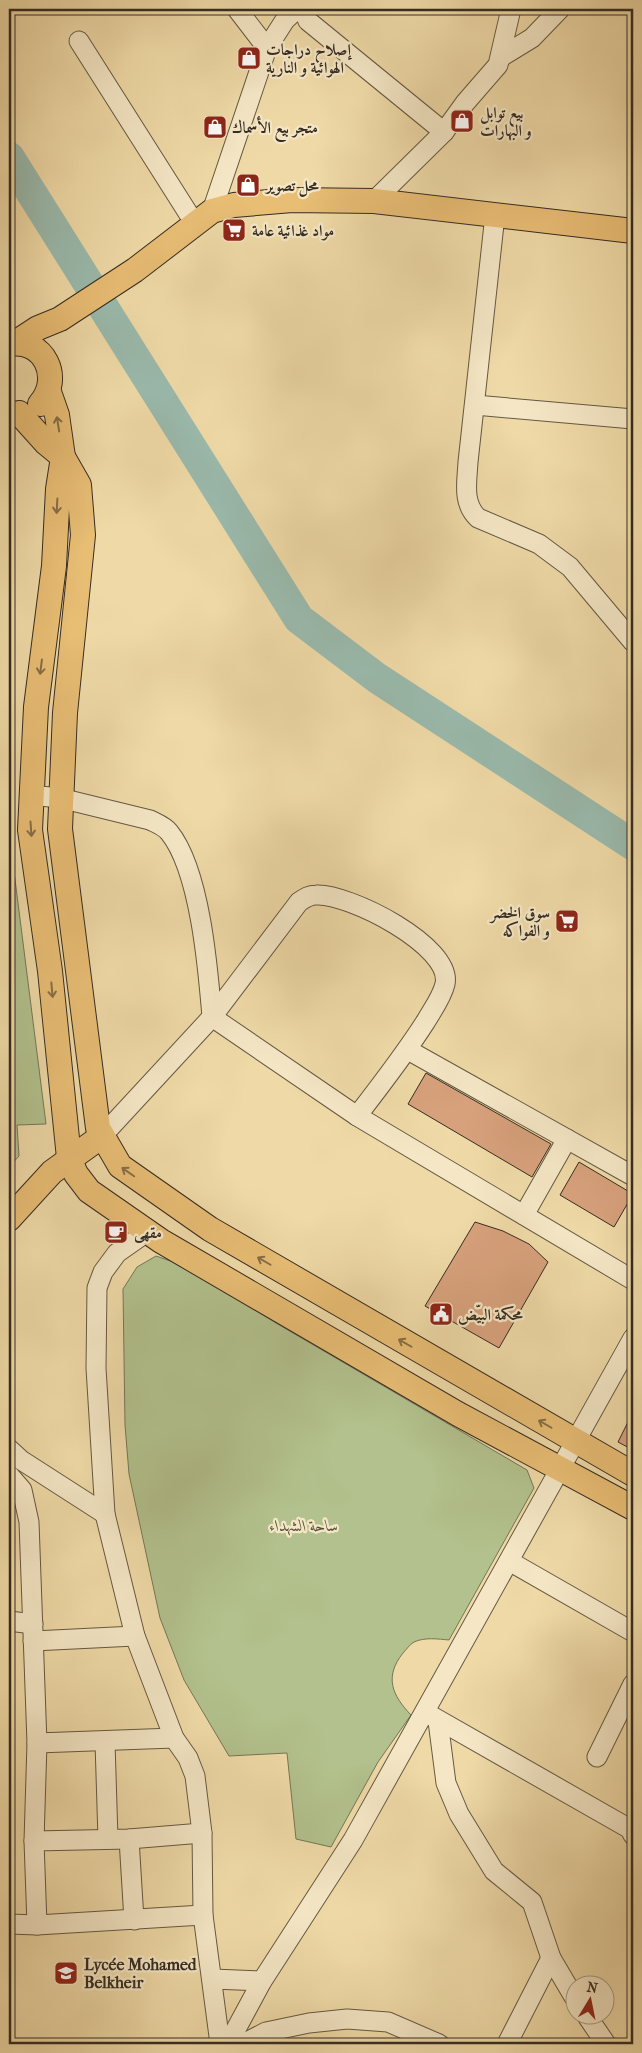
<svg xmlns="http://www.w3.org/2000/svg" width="642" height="2053" viewBox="0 0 642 2053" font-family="'IM FELL French Canon',Amiri,serif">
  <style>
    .green { fill: #b2c18d; stroke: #747658 }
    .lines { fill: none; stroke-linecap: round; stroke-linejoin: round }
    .river { stroke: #9abaad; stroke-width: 31 }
    .building { fill: #d7a17c; stroke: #352c22 }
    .minor-casing { stroke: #645843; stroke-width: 21 }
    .major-casing { stroke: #352c22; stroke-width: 26 }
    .minor { stroke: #f5e7c6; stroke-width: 19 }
    .major { stroke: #e8bd74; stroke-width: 24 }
    .oneway { stroke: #866d47 }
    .labels { text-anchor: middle; stroke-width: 4.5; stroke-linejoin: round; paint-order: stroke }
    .poi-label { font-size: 16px; font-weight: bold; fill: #352c22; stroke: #f5e7c6; text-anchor: start }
    .park-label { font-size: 16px; font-style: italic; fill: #54513d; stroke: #f5e7c6 }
  </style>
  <rect width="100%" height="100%" fill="#efdaa7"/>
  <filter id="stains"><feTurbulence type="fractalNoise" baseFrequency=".004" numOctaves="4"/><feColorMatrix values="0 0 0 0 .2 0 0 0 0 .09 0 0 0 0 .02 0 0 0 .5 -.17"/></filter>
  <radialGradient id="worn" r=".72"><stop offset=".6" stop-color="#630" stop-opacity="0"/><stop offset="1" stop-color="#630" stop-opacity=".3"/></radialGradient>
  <g class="green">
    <polygon points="9,832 46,1124 17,1125 19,1156 9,1167"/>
    <path d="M156 1256 185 1266 276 1323 527 1470 534 1488 449 1640C438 1639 425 1637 414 1642 410 1644 406 1650 403 1653 384 1677 392 1695 411 1715L378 1762 331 1847 296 1839 287 1753 229 1756 184 1680 160 1618 129 1474 125 1425 123 1289 137 1267Z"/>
  </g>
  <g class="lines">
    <polyline class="river" points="9,157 299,619 377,678 633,845"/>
  </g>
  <g class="building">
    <polygon points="426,1073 551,1144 532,1177 408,1104"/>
    <polygon points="579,1162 633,1194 614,1227 560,1195"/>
    <polygon points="475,1222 503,1231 529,1244 548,1262 499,1348 425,1306"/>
    <polygon points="633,1412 633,1450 618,1442"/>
  </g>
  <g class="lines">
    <g class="minor-casing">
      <g id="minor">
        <polyline points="237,9 267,48"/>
        <polyline points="303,9 308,21 444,132"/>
        <polyline points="79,41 195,224"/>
        <polyline points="501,57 532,38 560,9"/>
        <polyline points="374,201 444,132 465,103 498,65 511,9"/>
        <polyline points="212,211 267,48 285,20 297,9"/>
        <path d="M495 215 468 462C467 482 462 503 478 518L539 544 570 567 633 642"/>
        <polyline points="475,405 633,419"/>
        <path d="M30 795 60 798 150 820C158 824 164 826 169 832 200 870 208 968 212 1017L357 1116 633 1280"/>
        <polyline points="408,1050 633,1176"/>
        <path d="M102 1136 212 1017 299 902C305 898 309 895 316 895 348 893 453 946 445 984 442 997 433 1009 426 1021 405 1054 381 1085 357 1116"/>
        <polyline points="524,1215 567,1139"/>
        <polyline points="147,1232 117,1253 103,1272 97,1288 96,1368 105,1514 135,1636 174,1738 188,1758 195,1776 202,1833 203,1915 220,2044"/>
        <polyline points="9,1449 21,1460 105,1514"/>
        <polyline points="9,1475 22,1490 29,1522 37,1743 34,1841 37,1925"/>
        <polyline points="509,1561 633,1632"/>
        <polyline points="9,1621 33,1624"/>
        <polyline points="33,1641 135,1636"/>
        <polyline points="430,1715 630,1829 633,1835"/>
        <polyline points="438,1721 446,1783 459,1814 494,1871 532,1902 551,1958 574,1997"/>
        <polyline points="105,1742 108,1839"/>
        <polyline points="37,1743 174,1738"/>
        <polyline points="597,1757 633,1684"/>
        <polyline points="129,1839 134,1920"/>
        <polyline points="34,1841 129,1839 202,1833"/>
        <polyline points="9,1924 37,1925 203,1915"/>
        <polyline points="212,1979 262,1981"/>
        <polyline points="587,2016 606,2044"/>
        <polyline points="228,2044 262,1981 353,1840 633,1338"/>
        <polyline points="243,2044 266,2032 309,2023 347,2019 388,2022 439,2044"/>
        <polyline points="507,2044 551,1958"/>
      </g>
    </g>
    <g class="major-casing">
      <g id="major">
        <polyline points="15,343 38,328 60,319 135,270 212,211 234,205 292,200 374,201 633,231"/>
        <path d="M9 344C44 338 63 378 40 404"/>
        <polyline points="49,392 57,415 63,457 58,489 54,566 36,707 30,830 50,971 69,1158 76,1174 89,1191 161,1241 458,1414 633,1508"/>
        <polyline points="19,413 46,443 63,457 79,485 83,535 65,713 60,829 98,1128 120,1166 210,1229 633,1474"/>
        <polyline points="9,1219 52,1172 102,1136"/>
      </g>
    </g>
    <use href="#minor" class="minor"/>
    <use href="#major" class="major"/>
  </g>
  <defs><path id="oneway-shaft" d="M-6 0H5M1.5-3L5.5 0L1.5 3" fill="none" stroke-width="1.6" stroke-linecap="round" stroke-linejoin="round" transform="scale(1.25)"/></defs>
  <g class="oneway">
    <use href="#oneway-shaft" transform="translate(58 424) rotate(-99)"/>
    <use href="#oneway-shaft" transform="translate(57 506) rotate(93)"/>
    <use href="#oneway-shaft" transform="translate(41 667) rotate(97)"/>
    <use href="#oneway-shaft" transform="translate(31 829) rotate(86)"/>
    <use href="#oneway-shaft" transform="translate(52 990) rotate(85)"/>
    <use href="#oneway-shaft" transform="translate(128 1172) rotate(-145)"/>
    <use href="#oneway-shaft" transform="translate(264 1261) rotate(-150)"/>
    <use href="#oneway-shaft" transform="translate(405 1343) rotate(-150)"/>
    <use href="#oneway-shaft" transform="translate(545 1424) rotate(-150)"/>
  </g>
  <defs>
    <g id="shop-square" transform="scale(1.25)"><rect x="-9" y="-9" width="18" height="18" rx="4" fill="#8f2418" stroke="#f5e7c6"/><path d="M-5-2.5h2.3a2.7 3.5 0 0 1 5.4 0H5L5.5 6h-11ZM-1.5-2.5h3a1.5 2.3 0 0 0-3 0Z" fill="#fff"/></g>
    <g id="supermarket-square" transform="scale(1.25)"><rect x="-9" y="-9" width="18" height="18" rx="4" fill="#8f2418" stroke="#f5e7c6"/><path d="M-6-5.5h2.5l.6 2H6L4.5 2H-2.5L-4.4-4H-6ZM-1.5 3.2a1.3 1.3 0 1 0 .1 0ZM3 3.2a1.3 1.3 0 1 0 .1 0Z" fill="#fff"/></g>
    <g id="cafe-square" transform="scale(1.25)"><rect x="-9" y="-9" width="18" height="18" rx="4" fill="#8f2418" stroke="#f5e7c6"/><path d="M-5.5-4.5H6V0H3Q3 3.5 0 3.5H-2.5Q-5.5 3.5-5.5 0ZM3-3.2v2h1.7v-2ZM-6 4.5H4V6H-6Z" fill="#fff"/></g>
    <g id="civic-square" transform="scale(1.25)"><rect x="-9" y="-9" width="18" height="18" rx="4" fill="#8f2418" stroke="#f5e7c6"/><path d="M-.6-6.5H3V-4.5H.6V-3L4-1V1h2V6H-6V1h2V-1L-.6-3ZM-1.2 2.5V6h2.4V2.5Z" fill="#fff"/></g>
    <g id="school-square" transform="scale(1.25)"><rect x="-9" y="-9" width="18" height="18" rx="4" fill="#8f2418" stroke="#f5e7c6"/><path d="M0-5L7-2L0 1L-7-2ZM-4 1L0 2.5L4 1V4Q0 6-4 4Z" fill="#fff"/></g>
  </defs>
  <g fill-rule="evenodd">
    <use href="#shop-square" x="249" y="58"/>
    <use href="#shop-square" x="462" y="121"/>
    <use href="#shop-square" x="215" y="127"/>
    <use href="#shop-square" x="248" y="185"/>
    <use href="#supermarket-square" x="234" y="230"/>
    <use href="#supermarket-square" x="567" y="921"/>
    <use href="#cafe-square" x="116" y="1232"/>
    <use href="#civic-square" x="441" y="1314"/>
    <use href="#school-square" x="66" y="1973"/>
  </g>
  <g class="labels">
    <g class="poi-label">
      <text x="266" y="55">إصلاح دراجات<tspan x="266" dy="18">الهوائية و النارية</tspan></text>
      <text x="480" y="118">بيع توابل<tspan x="480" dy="18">و البهارات</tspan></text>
      <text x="232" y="133">متجر بيع الأسماك</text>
      <text x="266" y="191">محل تصوير</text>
      <text x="252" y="236">مواد غذائية عامة</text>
      <text x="550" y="918" text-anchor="end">سوق الخضر<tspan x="550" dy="18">و الفواكه</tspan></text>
      <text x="134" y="1238">مقهى</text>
      <text x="458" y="1320">محكمة البيّض</text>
      <text x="84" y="1970">Lycée Mohamed<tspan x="84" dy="18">Belkheir</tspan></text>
    </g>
    <g class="park-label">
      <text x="304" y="1531">ساحة الشهداء</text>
    </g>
  </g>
  <rect width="642" height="2053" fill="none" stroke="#efdaa7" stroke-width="30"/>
  <rect x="10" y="10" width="622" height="2033" fill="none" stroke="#352c22" stroke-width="2.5"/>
  <rect x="15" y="15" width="612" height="2023" fill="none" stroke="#352c22"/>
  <g transform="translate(590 2000) rotate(10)"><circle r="24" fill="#f5e7c6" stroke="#a89c84"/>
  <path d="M0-4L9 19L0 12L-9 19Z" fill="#8f2418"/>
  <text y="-8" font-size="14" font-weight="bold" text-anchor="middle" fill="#352c22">N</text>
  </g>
  <rect width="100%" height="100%" filter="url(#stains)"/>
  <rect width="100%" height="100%" fill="url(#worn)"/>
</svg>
